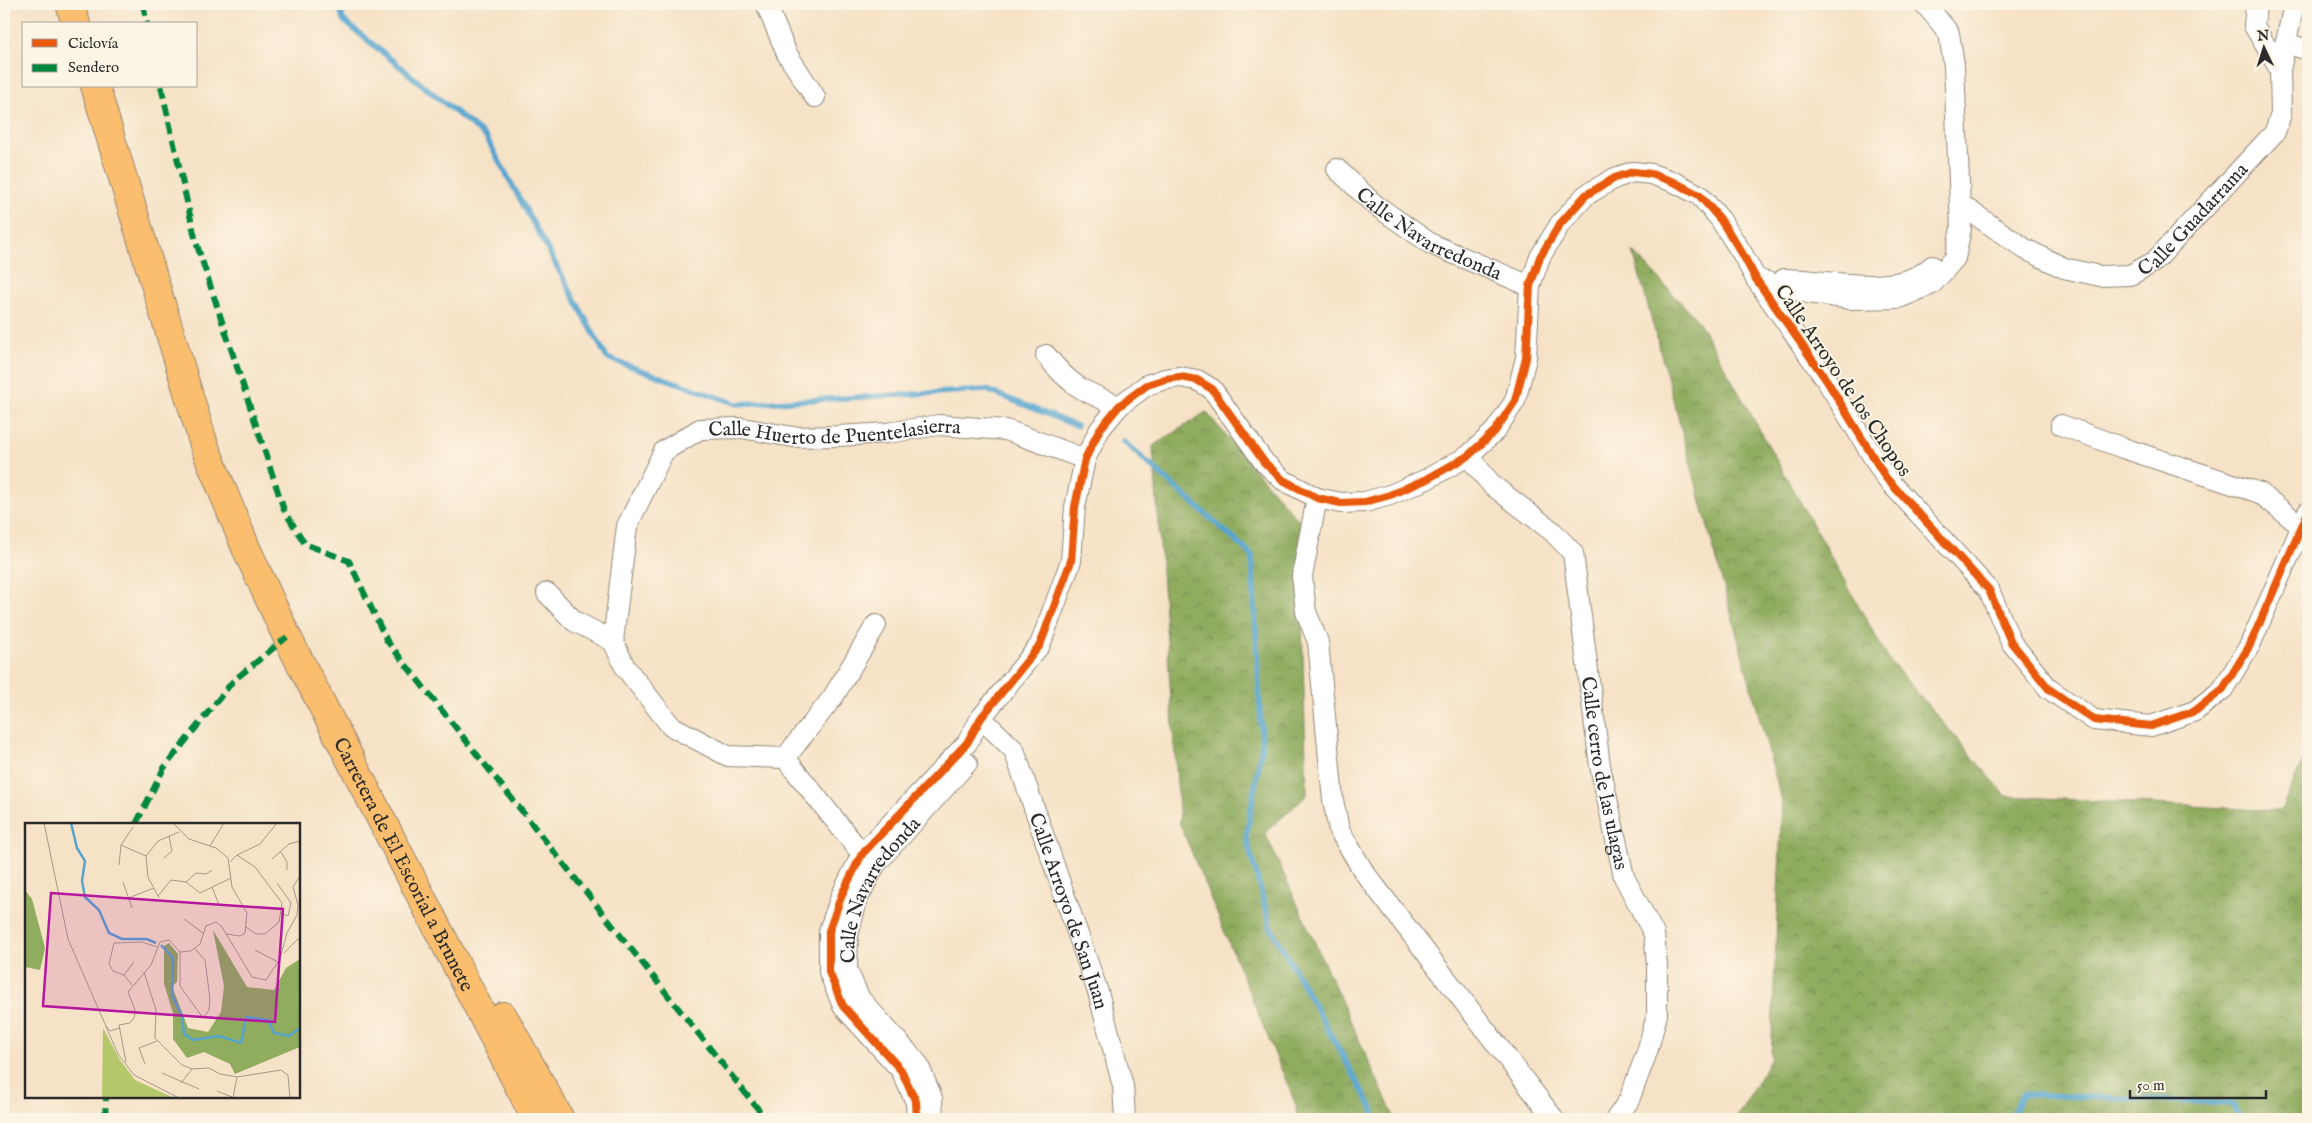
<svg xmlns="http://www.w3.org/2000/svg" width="2312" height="1123" viewBox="0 0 2312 1123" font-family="'IM FELL English',serif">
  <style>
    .forest { fill: url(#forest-crowns); stroke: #5e6c45 }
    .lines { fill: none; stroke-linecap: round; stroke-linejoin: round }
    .stream { stroke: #55a4cf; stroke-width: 5.5 }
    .street-casing { stroke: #908678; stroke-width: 22 }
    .highway-casing { stroke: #908678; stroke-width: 30 }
    .street { stroke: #fff; stroke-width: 20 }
    .highway { stroke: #fbbe6e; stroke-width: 28 }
    .quiet { stroke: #00873e; stroke-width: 6; stroke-dasharray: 12 6; stroke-linecap: butt }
    .cycleway-casing { stroke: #fcf5e5; stroke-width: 11 }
    .cycleway { stroke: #e8590c; stroke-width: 8 }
    .labels { text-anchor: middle; stroke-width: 4; stroke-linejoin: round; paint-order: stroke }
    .street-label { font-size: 20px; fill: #2b2b2b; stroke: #fcf5e5 }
    .inset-river { fill: none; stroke: #55a4cf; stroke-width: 2.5 }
    .inset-road { fill: none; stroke: #a59988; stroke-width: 1 }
    .view { fill: #b5179e; fill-opacity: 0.15; stroke: #b5179e; stroke-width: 2.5 }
    .inset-edge { fill: none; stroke: #2b2b2b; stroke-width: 2.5 }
  </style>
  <defs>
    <pattern id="forest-crowns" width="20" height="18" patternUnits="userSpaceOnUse" patternTransform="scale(1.25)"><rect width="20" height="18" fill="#90ac5f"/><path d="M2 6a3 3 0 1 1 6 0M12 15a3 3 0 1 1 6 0" fill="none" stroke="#768c4f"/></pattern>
  </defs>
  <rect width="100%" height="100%" fill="#fcf5e5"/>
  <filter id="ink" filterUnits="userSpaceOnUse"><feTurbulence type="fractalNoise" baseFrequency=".02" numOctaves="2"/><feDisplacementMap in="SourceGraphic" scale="10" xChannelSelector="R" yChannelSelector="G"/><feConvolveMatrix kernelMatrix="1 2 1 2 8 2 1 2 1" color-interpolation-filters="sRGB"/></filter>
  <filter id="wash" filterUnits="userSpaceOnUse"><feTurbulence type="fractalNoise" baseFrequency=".0096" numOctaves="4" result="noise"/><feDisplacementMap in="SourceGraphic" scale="20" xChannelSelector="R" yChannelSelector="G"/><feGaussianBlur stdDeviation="1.12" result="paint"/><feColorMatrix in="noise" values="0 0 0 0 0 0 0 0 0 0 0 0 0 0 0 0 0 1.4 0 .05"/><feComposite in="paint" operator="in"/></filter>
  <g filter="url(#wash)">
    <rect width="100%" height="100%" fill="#f6e2c6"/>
    <g class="forest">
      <polygon points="1633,251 1699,322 1889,660 2006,796 2281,811 2308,749 2308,1119 1736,1119 1771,1058 1782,801"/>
      <polygon points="1206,412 1299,521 1307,795 1265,833 1395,1119 1297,1119 1296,1105 1180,824 1153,446"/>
    </g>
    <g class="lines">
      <g class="stream">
        <polyline points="339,4 343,20 486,137 607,358 737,404 987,390 1077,426"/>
        <polyline points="1123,441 1252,555 1262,746 1246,837 1271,928 1378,1119"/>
        <polyline points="2010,1119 2022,1094 2233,1104 2241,1119"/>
      </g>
    </g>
  </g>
  <g filter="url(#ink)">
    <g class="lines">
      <g class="street-casing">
        <g id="street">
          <polyline points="766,4 787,54 815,97"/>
          <polyline points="2256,4 2254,26 2280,70"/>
          <polyline points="2285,43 2308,50"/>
          <path id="s1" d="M1337 169 1374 204 1431 244 1530 286"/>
          <path id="s2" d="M1960 204 2025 249 2064 268 2100 276 2130 275 2154 262 2275 132 2281 114 2280 70 2294 4"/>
          <polyline points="1756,279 1808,293 1851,299 1899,298 1932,284 1955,258 1961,228 1954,66 1949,33 1925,4"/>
          <path d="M1784 279C1827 279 1898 299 1932 266"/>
          <path d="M1046 355C1070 386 1083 391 1119 406"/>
          <polyline points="2061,425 2123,448 2260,493 2301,526"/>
          <path id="s3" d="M1468 456 1492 485 1552 531 1573 553 1600 766 1624 877 1654 934 1657 965V1015L1647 1052 1629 1100 1616 1119"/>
          <polyline points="1317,498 1302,576 1306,612 1318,642 1333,800 1339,830 1364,872 1554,1119"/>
          <polyline points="547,593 574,621 613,641"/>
          <path id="s4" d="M981 718 1014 750 1098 992 1123 1086 1125 1119"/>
          <polyline points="785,758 833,697 876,625"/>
          <path id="s5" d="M875 865 862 854 785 758 728 756 671 726 625 667 613 641 627 526 664 451 700 429 742 428 793 437 838 436 887 433 939 425 1006 430 1085 459"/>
          <polyline points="917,1119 916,1102 901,1070 843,1006 829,972 829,931 842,894 862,854 967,743 981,718 1040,645 1071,561 1075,507 1085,459 1100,429 1119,406 1147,385 1165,379 1180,377 1197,380 1212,389 1264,462 1283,480 1317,498 1341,503 1365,502 1390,495 1427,479 1468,456 1495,431 1515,401 1526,358 1530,286 1540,257 1560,224 1586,195 1615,178 1633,172 1651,174 1674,182 1699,195 1720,219 1742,253 1756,279 1827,381 1886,478 1989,590 2011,642 2049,689 2094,720 2151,726 2195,711 2223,689 2250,645 2308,512"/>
          <path id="s6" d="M933 1119 932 1098 918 1064 860 999 847 970 848 936 857 900 875 865 967 763"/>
        </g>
      </g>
      <g class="highway-casing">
        <g id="highway">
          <polyline points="70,4 76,24"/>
          <path id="s7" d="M95 86 204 445 246 548 287 637 536 1119"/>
          <polyline points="503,1016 560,1119"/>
        </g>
      </g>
      <use href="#street" class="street"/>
      <use href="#highway" class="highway"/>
      <g class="quiet">
        <polyline points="143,4 147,24"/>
        <polyline points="161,86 196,242 284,510 305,544 349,561 387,641 766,1119"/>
        <polyline points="136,824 164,768 233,681 287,637"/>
        <polyline points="105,1119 106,1097"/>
      </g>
      <g class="cycleway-casing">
        <polyline id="cycleway" points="917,1119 916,1102 901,1070 843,1006 829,972 829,931 842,894 862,854 967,743 981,718 1040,645 1071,561 1075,507 1085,459 1100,429 1119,406 1147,385 1165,379 1180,377 1197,380 1212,389 1264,462 1283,480 1317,498 1341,503 1365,502 1390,495 1427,479 1468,456 1495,431 1515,401 1526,358 1530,286 1540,257 1560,224 1586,195 1615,178 1633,172 1651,174 1674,182 1699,195 1720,219 1742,253 1756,279 1827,381 1886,478 1989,590 2011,642 2049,689 2094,720 2151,726 2195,711 2223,689 2250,645 2308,512"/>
      </g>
      <use href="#cycleway" class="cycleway"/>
    </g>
  </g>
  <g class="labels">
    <g class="street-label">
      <text dy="7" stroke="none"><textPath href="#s2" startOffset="274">Calle Guadarrama</textPath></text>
      <text dy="7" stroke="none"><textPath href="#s1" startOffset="114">Calle Navarredonda</textPath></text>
      <text transform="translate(1844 380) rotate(56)" y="7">Calle Arroyo de los Chopos</text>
      <text dy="7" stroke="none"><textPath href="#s5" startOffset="742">Calle Huerto de Puentelasierra</textPath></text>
      <text dy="7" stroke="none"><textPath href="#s3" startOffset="366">Calle cerro de las ulagas</textPath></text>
      <text dy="7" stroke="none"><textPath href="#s7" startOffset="840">Carretera de El Escorial a Brunete</textPath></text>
      <text dy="7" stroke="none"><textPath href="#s6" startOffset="266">Calle Navarredonda</textPath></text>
      <text dy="7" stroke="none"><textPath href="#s4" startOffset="216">Calle Arroyo de San Juan</textPath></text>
    </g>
  </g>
  <g transform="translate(25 823)">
    <rect width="275" height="275" fill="#f6e2c6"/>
    <path d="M78 205 95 237 110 257 149 275H77Z" fill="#b5c76b"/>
    <path d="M0 67 7 76 20 125 15 147 0 144ZM188 107 222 164 249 167 261 145 275 136V224L210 251 205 241 179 229 162 235 148 216V190L139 161V123L144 120 153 131 152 159 147 163 163 205 183 209 196 189 199 163Z" fill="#90ac5f"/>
    <path class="inset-river" d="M46 0 52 25 60 38 57 58 60 74 74 87 84 110 97 116H122L131 120M136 122 148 135 147 172 157 193 159 211 168 217 194 213 216 220 221 194 243 197 249 210 264 213 275 205"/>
    <path class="inset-road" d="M19 0 43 116 93 231 109 252 154 275M148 0 164 16 191 25 203 35 207 64 222 90 220 110 215 113 201 111M96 22 121 33M185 23 199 0M256 29 262 39V47M212 32 230 44 257 80 254 99 240 111H231L221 104M139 35 147 28 144 13M247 36 264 21 275 18M205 39 212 32 235 21 252 0M94 42 96 22 108 4M98 59 107 85M161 59 171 50 181 51 187 47M252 60 266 80 263 93 255 90M187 64 194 82M133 73 146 57 161 59 175 70 206 55M103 75 129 65M134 75 123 54 121 33 133 18 154 9M159 96 178 110M230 127 253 139M155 129V163L178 195 184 187 185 176 180 137 170 126M259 130 275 114M119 149 131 187 130 215 157 242 167 246 184 245 195 251 212 254 256 247 263 252 265 275M99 152 109 139M107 162 99 152 88 148 84 141 89 120 117 119 132 124M81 203 85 208 95 205M101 239 94 202 105 200 109 195 110 187 103 169 126 142 135 119 144 117 155 129 166 128 175 121 181 103 191 99 197 104 227 154 241 157 255 136 262 110 272 92 273 82 268 64 275 53M120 241 114 225 132 218M137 250 174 266M156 260 167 246M192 268 207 274M208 275 212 254"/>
    <path class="view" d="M26 70 258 86 250 199 18 183Z"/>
    <rect width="275" height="275" class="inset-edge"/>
  </g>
  <rect width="2312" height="1123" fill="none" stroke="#fcf5e5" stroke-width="20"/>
  <rect x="22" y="22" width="175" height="65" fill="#fcf5e5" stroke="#a8a49b"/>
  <rect x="32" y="39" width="25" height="8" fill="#e8590c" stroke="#a8a49b"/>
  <text x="68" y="48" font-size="15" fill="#2b2b2b">Ciclovía</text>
  <rect x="32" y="64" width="25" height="8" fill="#00873e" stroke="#a8a49b"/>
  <text x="68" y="72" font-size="15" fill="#2b2b2b">Sendero</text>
  <g transform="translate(2264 48) rotate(356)" stroke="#fcf5e5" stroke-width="4" paint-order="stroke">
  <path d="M0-4L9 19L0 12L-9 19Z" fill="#2b2b2b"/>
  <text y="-8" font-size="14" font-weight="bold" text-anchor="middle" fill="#2b2b2b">N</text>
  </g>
  <path d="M2130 1090v8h136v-8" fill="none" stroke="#2b2b2b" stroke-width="2.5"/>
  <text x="2137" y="1090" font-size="15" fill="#2b2b2b" stroke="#fcf5e5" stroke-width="4" paint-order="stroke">50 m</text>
</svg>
